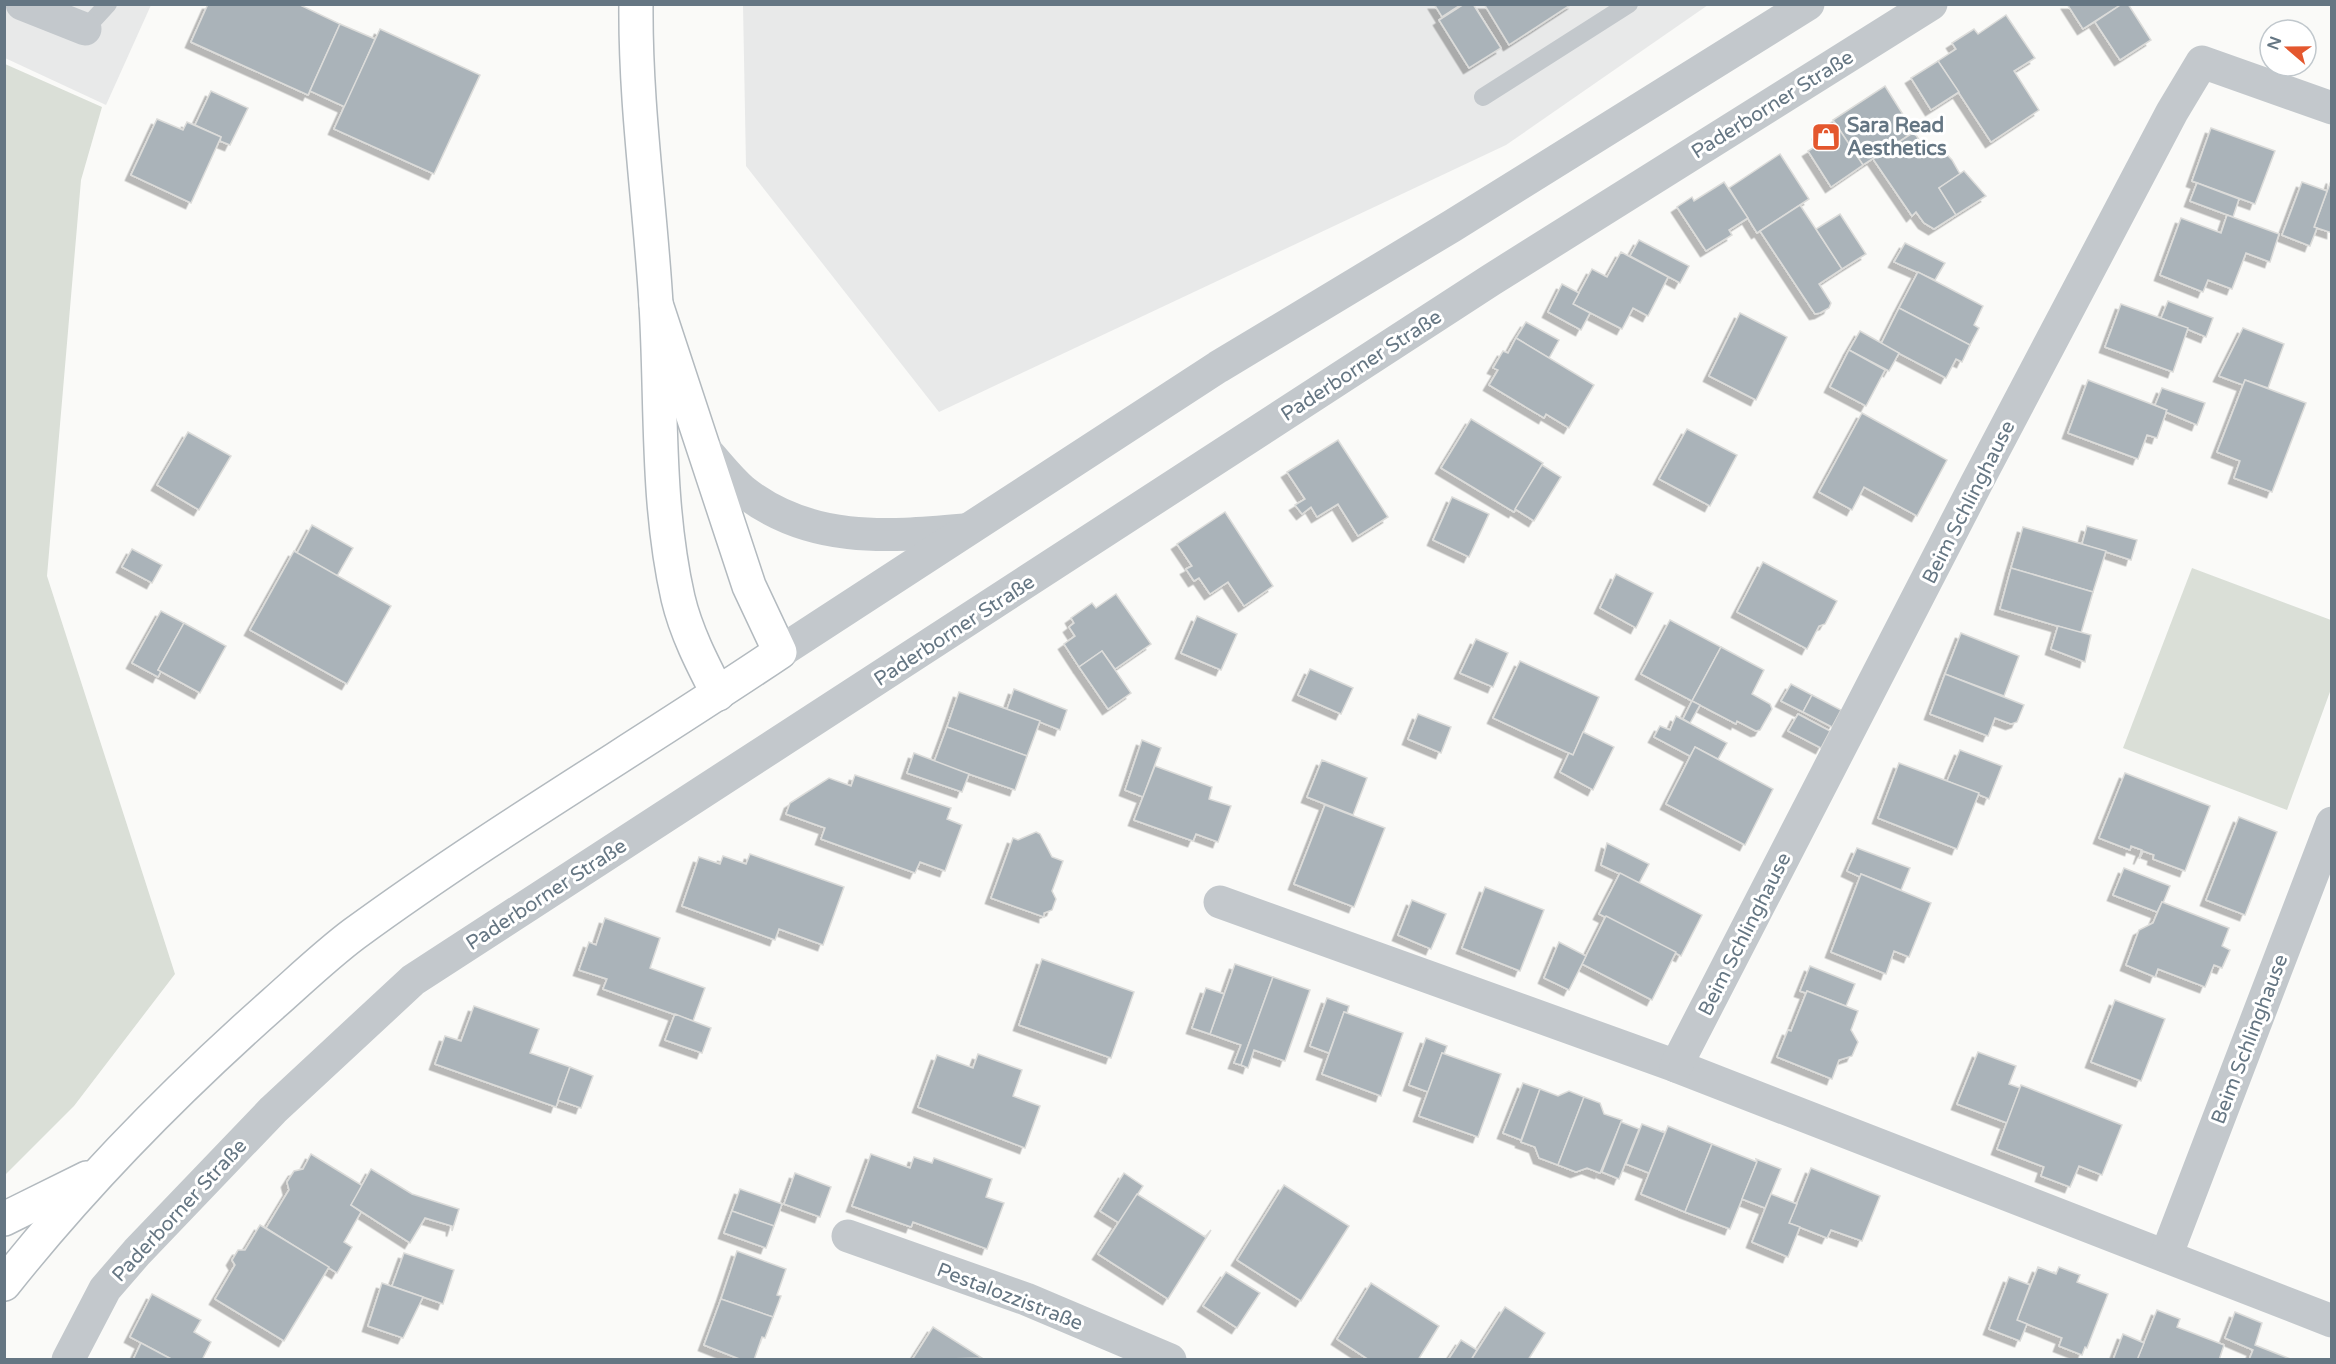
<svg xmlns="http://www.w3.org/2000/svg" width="2336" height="1364" viewBox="0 0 2336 1364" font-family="'Varela Round',sans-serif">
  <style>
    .built { fill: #e8e9e9 }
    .green { fill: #dadfd7 }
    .building { fill: #aab3b9; stroke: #dcdcda; stroke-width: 1.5; filter: url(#shadow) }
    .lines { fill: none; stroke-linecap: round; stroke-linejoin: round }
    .secondary-casing { stroke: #b3babf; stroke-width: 36 }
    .service { stroke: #c3c8cc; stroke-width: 18 }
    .minor { stroke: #c3c8cc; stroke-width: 33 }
    .tertiary { stroke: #c3c8cc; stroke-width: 33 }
    .secondary { stroke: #fff; stroke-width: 33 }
    .labels { text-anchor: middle; stroke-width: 6; stroke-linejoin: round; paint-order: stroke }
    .street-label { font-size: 20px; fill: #657683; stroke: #fff }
    .poi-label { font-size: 20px; font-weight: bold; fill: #657683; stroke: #fff; text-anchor: start }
  </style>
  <defs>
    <filter id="shadow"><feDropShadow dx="-5.5" dy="5.5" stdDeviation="0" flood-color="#0004"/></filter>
  </defs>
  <rect width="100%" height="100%" fill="#fafaf8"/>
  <g class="built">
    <polygon points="5,5 151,5 106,105 5,58"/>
    <polygon points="743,5 1708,5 1506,145 939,412 746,166"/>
  </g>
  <g class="green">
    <polygon points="5,64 102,107 81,180 47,576 175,974 74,1106 5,1175"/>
    <polygon points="2192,568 2331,620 2331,689 2287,810 2123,748"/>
  </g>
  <g class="building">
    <polygon points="208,4 298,4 340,24 308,95 191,42"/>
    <polygon points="1434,4 1462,4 1442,17"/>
    <polygon points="1464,4 1473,4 1501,48 1469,68 1439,20"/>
    <polygon points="1484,4 1572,4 1509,45"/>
    <polygon points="2067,4 2122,4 2083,29"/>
    <polygon points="2122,4 2128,4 2151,40 2120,60 2095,22"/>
    <polygon points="2006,15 2035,58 2014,71 2039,110 1991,142 1938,61 1956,49 1952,43 1974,29 1978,34"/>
    <polygon points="340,24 375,39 345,107 310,91"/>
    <polygon points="380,29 480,75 434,174 334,129"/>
    <polygon points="1938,61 1959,92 1931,110 1911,78"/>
    <polygon points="1885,86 1914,132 1863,165 1833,120"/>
    <polygon points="211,91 248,108 230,145 220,141 221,137 195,125"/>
    <polygon points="157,119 183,130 187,122 221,137 191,203 131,175"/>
    <polygon points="1835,123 1863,165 1831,187 1808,151 1823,142 1818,134"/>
    <polygon points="2211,128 2275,151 2255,204 2192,181"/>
    <polygon points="1914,132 1926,151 1937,144 1952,160 1960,174 1939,188 1956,215 1934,229 1924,223 1916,212 1912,216 1873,159"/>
    <polygon points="1780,154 1809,199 1757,233 1729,188"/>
    <polygon points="1964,171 1986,196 1956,215 1939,188"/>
    <polygon points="2332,178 2332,233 2314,227"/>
    <polygon points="1724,182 1748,218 1729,230 1732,235 1706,251 1677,207 1692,197 1694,201"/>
    <polygon points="2302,182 2327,191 2314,227 2317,228 2310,246 2282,235"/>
    <polygon points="2197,183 2239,199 2233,217 2190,201"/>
    <polygon points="1800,205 1842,269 1819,284 1831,303 1829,308 1820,313 1815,314 1760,231"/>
    <polygon points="1840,214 1866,254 1842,269 1816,229"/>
    <polygon points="2227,215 2279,234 2270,262 2246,253 2232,289 2208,280 2203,292 2160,275 2181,218 2221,233"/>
    <polygon points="1639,240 1689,266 1680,283 1630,256"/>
    <polygon points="1905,243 1945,263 1935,280 1894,262"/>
    <polygon points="1621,252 1668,277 1648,316 1633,308 1622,329 1573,304 1592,269 1607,277"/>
    <polygon points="1918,272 1983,306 1974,325 1979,328 1970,345 1899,308"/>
    <polygon points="1562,284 1579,293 1573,304 1590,313 1581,330 1548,312"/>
    <polygon points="2168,301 2213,318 2206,337 2161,318"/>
    <polygon points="2121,304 2188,328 2173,372 2105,347"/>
    <polygon points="1899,308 1970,345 1962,362 1956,359 1946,378 1881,344"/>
    <polygon points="1740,313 1787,337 1756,400 1709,376"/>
    <polygon points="1526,322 1559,340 1549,358 1516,338"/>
    <polygon points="2243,328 2284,344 2268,388 2245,380 2243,385 2219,376"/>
    <polygon points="1860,331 1899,353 1889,371 1849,350"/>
    <polygon points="1516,338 1594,385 1569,428 1546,414 1544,418 1489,385 1498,370 1493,368 1503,351 1508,353"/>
    <polygon points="1849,350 1885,370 1866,406 1830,387"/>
    <polygon points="2088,380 2167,410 2157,438 2147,435 2138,459 2068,433"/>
    <polygon points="2245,380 2306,403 2272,492 2234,478 2240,461 2217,452"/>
    <polygon points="2162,388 2205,403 2197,425 2166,412 2167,410 2155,405"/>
    <polygon points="1862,413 1947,460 1917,516 1864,487 1852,510 1819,492"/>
    <polygon points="1471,419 1543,463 1514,512 1441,468"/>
    <polygon points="1687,429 1737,455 1710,506 1659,479"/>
    <polygon points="188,432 231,456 199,510 157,485"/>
    <polygon points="1338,440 1388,517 1358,536 1338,504 1317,517 1311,507 1302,514 1295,505 1305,499 1287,472"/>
    <polygon points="1542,465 1561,477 1534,521 1515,509"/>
    <polygon points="1452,497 1489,514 1469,557 1433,540"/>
    <polygon points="1225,512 1273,586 1244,606 1228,582 1210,594 1199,578 1194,581 1186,569 1192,566 1177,544"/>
    <polygon points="312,525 353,548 337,576 297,553"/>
    <polygon points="2087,526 2137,540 2131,560 2082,544"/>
    <polygon points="2023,527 2106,551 2093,592 2011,568"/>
    <polygon points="132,549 162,565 152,583 122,567"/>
    <polygon points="294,551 391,606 347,684 250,630"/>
    <polygon points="1763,562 1837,601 1825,624 1819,626 1807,649 1737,612"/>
    <polygon points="2011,568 2093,592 2081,633 2000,609"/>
    <polygon points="1616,574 1653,593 1636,628 1600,608"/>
    <polygon points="1116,594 1151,644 1115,669 1102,651 1079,667 1064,644 1075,636 1069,627 1074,623 1071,618 1092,603 1096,608"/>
    <polygon points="161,611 184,623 158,670 161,671 158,677 132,663"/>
    <polygon points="1197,616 1237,634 1221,670 1181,653"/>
    <polygon points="1670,620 1721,647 1692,701 1641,674"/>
    <polygon points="184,623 226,646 200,693 158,670"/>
    <polygon points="2058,626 2091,635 2085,662 2051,649"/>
    <polygon points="1961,633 2019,656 2004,696 1945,674"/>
    <polygon points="1476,639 1508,653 1493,687 1460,673"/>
    <polygon points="1721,647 1764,670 1752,694 1770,704 1772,709 1760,730 1756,731 1737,721 1736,724 1692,701"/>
    <polygon points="1102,651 1131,693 1108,709 1079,667"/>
    <polygon points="1520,661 1599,697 1573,755 1493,718"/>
    <polygon points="1310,669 1353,688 1341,714 1298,695"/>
    <polygon points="1945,674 2024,705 2017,722 2011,724 1995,718 1988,736 1930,714"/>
    <polygon points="1791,684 1812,695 1803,712 1781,701"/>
    <polygon points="1014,689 1067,710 1060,730 1007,709"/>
    <polygon points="959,692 1040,721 1027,756 947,727"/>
    <polygon points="1812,695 1841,710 1832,727 1803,712"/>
    <polygon points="1692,701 1700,705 1690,723 1683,719"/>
    <polygon points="1418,714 1451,727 1441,753 1408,739"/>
    <polygon points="1798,714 1830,731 1821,748 1788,731"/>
    <polygon points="1676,716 1727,743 1718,759 1695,747 1690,756 1654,737 1660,726 1670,730"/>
    <polygon points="947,727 1027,756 1015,790 934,762"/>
    <polygon points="1583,732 1614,747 1593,790 1560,772 1569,753 1573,755"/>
    <polygon points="1142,740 1161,748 1143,797 1125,790"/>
    <polygon points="1695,747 1773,789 1745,845 1666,804"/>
    <polygon points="1960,750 2002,766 1989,799 1947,781"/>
    <polygon points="914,753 969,774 962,792 907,773"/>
    <polygon points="1322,760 1367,778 1353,815 1307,797"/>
    <polygon points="1899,763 1979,793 1957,849 1878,818"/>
    <polygon points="1155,766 1212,787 1209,799 1231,806 1218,842 1196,834 1193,841 1134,820"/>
    <polygon points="2125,773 2210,806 2185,871 2153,859 2154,855 2143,851 2139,859 2142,850 2131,846 2130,850 2099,838"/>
    <polygon points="855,775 951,808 947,819 962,825 945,871 920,862 915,873 821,839 825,828 786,814 790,803 829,778 851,786"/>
    <polygon points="1325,805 1385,828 1354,907 1294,884"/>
    <polygon points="2239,817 2277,832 2245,915 2206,900"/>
    <polygon points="1036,832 1040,834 1052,857 1063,861 1052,891 1056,899 1052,910 1044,913 1044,917 991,898 1013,838 1018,840"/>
    <polygon points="1607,843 1649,864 1639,883 1601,865"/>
    <polygon points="1857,848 1910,868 1901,890 1861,874 1860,877 1847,871"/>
    <polygon points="750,854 844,887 823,945 779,929 775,940 682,906 699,857 720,864 723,856 746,864"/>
    <polygon points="2124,868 2170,886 2163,903 2162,902 2157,912 2113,895"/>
    <polygon points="1620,873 1702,915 1681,956 1599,914"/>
    <polygon points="1861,874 1931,903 1909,957 1894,951 1886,974 1831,952"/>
    <polygon points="1485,887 1544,910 1520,971 1462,948"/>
    <polygon points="1412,900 1446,914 1431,949 1398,935"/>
    <polygon points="2162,902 2229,928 2222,946 2230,950 2222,968 2214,965 2205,987 2158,969 2155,977 2126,965 2139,930 2153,923"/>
    <polygon points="1606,916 1676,952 1652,1000 1582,964"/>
    <polygon points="605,918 660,938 650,968 705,988 693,1021 603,989 607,979 579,970 589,942 596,945"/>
    <polygon points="1559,942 1586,956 1569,990 1544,978"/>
    <polygon points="1042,959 1134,992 1111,1058 1019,1025"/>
    <polygon points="1235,964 1273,977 1241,1065 1234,1063 1241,1045 1210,1034"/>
    <polygon points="1810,966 1855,984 1846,1006 1807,991 1806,993 1800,991"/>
    <polygon points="1273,977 1310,990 1285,1061 1254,1050 1248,1068 1241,1065"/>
    <polygon points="1206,988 1224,994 1210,1034 1192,1028"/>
    <polygon points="1807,991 1858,1011 1851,1030 1858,1042 1852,1056 1839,1060 1832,1079 1777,1057 1788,1030 1791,1031"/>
    <polygon points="1327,998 1349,1006 1347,1013 1344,1012 1329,1053 1310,1046"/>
    <polygon points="2115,1000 2165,1019 2141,1081 2091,1062"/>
    <polygon points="474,1006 539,1029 530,1053 570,1067 556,1107 435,1064 445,1036 461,1041"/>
    <polygon points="1344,1012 1403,1033 1381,1096 1322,1074"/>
    <polygon points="675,1014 711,1028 702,1053 665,1040"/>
    <polygon points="1426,1038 1447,1046 1444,1054 1442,1053 1428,1092 1409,1085"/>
    <polygon points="1978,1052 2016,1066 2009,1084 2020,1088 2007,1123 1957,1104"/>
    <polygon points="1442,1053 1501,1074 1478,1137 1419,1116"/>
    <polygon points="978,1054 1022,1070 1013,1096 1040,1106 1025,1148 918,1107 937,1055 973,1068"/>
    <polygon points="570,1067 593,1076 581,1108 558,1100"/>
    <polygon points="1523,1083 1540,1089 1521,1140 1503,1133"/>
    <polygon points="2021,1085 2122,1125 2102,1175 2079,1166 2070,1187 2041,1176 2044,1167 1997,1149"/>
    <polygon points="1540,1089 1558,1096 1569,1091 1584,1097 1558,1165 1539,1158 1535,1147 1521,1142"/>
    <polygon points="1584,1097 1600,1103 1604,1114 1622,1120 1600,1173 1587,1168 1576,1172 1558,1165"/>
    <polygon points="1621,1122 1639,1129 1619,1179 1602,1172"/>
    <polygon points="1642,1124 1665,1133 1649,1173 1626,1164"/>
    <polygon points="1668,1126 1712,1144 1685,1212 1641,1194"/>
    <polygon points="1712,1144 1757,1162 1730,1229 1685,1212"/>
    <polygon points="311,1154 363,1186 351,1205 361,1212 344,1242 352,1247 337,1273 266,1228 289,1190 287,1182 294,1171 303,1169"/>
    <polygon points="871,1154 910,1168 914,1157 932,1163 934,1158 992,1179 986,1197 1004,1203 987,1249 913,1222 911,1227 852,1206"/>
    <polygon points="1756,1159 1781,1169 1765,1208 1742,1199 1757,1162"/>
    <polygon points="1811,1168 1880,1196 1862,1241 1831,1230 1827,1238 1789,1223"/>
    <polygon points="371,1169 412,1194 459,1209 452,1231 452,1226 425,1218 410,1243 351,1205"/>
    <polygon points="795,1173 831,1187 820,1217 784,1204"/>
    <polygon points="1124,1173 1143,1186 1119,1223 1100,1211"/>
    <polygon points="1284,1185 1349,1226 1301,1301 1237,1260"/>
    <polygon points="740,1189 782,1204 774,1226 732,1211"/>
    <polygon points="1137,1194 1205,1237 1211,1230 1168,1299 1098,1254"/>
    <polygon points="1771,1194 1797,1204 1789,1223 1800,1227 1788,1257 1752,1242"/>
    <polygon points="732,1211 774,1226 766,1248 724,1233"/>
    <polygon points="260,1225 329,1267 284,1341 215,1299 235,1265 232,1260 238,1250 245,1250"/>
    <polygon points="737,1251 786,1269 777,1295 781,1296 773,1317 721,1299"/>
    <polygon points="404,1253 454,1270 443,1304 392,1286"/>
    <polygon points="2038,1267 2056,1274 2059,1267 2080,1275 2077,1282 2108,1294 2087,1348 2085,1347 2082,1355 2059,1346 2062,1338 2017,1320"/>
    <polygon points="1226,1272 1260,1293 1237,1328 1203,1306"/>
    <polygon points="2009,1277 2030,1285 2017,1320 2027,1324 2020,1341 1989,1329"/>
    <polygon points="382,1283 423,1297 403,1338 368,1326"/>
    <polygon points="1371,1283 1439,1326 1418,1360 1369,1360 1337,1339"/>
    <polygon points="152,1294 201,1320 194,1332 211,1342 202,1360 173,1360 130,1337"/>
    <polygon points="721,1299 773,1317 765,1338 762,1337 754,1360 742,1360 704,1345"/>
    <polygon points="1505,1307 1545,1333 1528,1360 1471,1360"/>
    <polygon points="2157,1310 2180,1319 2177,1327 2224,1345 2219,1360 2137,1360"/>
    <polygon points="2235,1312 2262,1323 2255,1345 2293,1360 2249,1360 2253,1350 2225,1338"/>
    <polygon points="933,1327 982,1358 912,1360"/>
    <polygon points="2123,1334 2144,1343 2137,1360 2113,1360"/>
    <polygon points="1461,1340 1477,1350 1471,1360 1448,1360"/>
    <polygon points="141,1343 173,1360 133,1360"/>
  </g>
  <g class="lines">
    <g class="secondary-casing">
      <g id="secondary">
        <path d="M636 4C635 105 650 204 656 304 662 401 656 501 678 598 686 632 702 663 718 694"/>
        <polyline points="4,1219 87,1178"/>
        <path d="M4 1284C85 1182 177 1089 274 1003 300 980 326 955 354 934 492 833 639 747 780 652L749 586 656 304"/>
      </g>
    </g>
    <g class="service">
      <polyline points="85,29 108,4"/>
      <polyline points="1483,97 1629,4"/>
    </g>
    <g class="minor">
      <polyline points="22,4 85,29"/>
      <polyline points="1220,902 1676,1066 2332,1321"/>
      <polyline points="1676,1066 1976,484 2172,112 2202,62 2332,108"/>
      <polyline points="848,1236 1026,1299 1170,1360"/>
      <polyline points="2166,1256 2332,823"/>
      <polyline points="68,1360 105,1289 137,1252 273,1110 413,980 1491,280 1931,4"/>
    </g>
    <g class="tertiary">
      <path d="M705 450C717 463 729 479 743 491 809 543 885 537 964 530"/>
      <polyline points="780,652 1218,367 1452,226 1808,4"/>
    </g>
    <use href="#secondary" class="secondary"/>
  </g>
  <defs>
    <g id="shop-square" transform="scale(1.5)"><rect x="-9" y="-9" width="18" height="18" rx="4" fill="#e4572e" stroke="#fff"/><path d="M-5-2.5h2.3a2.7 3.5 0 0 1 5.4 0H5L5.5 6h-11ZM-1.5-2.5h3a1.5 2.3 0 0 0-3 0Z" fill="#fff"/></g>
  </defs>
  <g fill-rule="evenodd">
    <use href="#shop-square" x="1826" y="137"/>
  </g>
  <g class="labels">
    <g class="street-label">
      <text transform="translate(1772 104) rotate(-32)" y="7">Paderborner Straße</text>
      <text transform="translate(1361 365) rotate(-33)" y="7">Paderborner Straße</text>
      <text transform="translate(1968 502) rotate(-63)" y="7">Beim Schlinghause</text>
      <text transform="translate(954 630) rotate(-33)" y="7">Paderborner Straße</text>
      <text transform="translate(546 894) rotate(-33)" y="7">Paderborner Straße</text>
      <text transform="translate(1744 934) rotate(-63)" y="7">Beim Schlinghause</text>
      <text transform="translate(2249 1039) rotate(-69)" y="7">Beim Schlinghause</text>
      <text transform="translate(179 1210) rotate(-47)" y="7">Paderborner Straße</text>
      <text transform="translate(1010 1296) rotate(21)" y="7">Pestalozzistraße</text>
    </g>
    <g class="poi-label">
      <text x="1847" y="132">Sara Read<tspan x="1847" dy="23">Aesthetics</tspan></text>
    </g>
  </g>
  <rect width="2336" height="1364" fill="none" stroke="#657683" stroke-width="12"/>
  <g transform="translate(2288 48) rotate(290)"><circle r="28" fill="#ffffff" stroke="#c1c8cd" stroke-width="1.5"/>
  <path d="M0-4.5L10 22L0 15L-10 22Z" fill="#e4572e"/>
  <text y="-9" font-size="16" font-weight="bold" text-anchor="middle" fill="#657683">N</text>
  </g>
</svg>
